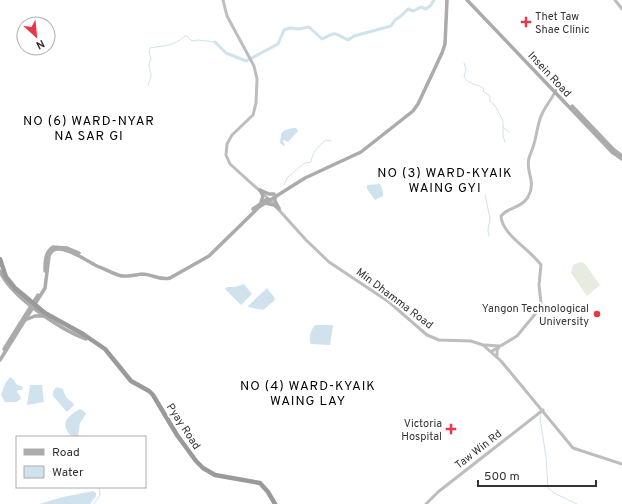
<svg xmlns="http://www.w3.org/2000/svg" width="622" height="504" viewBox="0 0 622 504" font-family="Overpass,sans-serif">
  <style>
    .park { fill: #e6ecdf }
    .water { fill: #cfe2ee }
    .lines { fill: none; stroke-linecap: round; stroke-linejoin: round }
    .stream { stroke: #cfe2ee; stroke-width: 1 }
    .river { stroke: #cfe2ee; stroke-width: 3 }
    .secondary { stroke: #bdbdbd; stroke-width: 3 }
    .primary { stroke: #ababab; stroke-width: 3.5 }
    .highway { stroke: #9a9a9a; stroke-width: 4.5 }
    .highway-bridge { stroke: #9a9a9a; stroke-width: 4.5 }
    .poi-dot { fill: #e63946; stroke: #fff; stroke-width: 1.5 }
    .labels { text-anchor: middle; stroke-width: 4; stroke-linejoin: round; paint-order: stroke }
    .poi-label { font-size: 11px; fill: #333; stroke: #fff; text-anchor: end }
    .street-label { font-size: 11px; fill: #333; stroke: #fff }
    .quarter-label { font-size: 13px; letter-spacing: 1px; fill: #000; stroke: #fff }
  </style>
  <rect width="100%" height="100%" fill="#fff"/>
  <polygon class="park" points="582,262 585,264 600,285 587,296 571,273 573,265 577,263"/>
  <g class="water">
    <path d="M293 128H296L298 131 288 142 284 140 283 141 285 145 284 146 280 143C282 131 280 131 293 128Z"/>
    <polygon points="380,184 383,191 383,196 375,200 367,189 367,185"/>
    <polygon points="244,284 252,294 241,305 225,289 227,287 235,287"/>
    <polygon points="267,288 274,297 275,300 263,310 248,307 249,305"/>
    <path d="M315 325H331L333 326 330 345 311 344C308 339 311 329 315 325Z"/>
    <polygon points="10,377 14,380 16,384 23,387 22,390 18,390 17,392 20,396 21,399 16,402 5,402 1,395 5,384"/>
    <polygon points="30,385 42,385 44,402 27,405"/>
    <path d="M56 387 63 389C65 396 67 399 73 403L74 405 68 411H66L53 396V392Z"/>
    <path d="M80 409 84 411 86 414 80 423 78 437H72C59 424 67 416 80 409Z"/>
    <polygon points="93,491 96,493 96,496 90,504 39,504 63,497"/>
  </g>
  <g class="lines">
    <g class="stream">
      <path d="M464 63 466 69 464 77C470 86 478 83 484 89L483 91 490 96V101L496 107 503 121V127L509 132"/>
      <path d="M148 85C149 82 151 78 151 75 150 68 147 66 151 59L149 51 150 48C165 45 172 47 185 36H187L192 41 198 40 215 42"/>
      <polyline points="503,127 503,136 505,142"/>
      <path d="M284 185C285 183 286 180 287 178 288 177 303 164 305 163L311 162C312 153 318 146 326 140L331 141"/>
      <polyline points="485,195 490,218 488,230 489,236"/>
      <polyline points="541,415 540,418 546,457 548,488 554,493 577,504"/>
      <polyline points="94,504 100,495 99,487"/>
    </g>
    <path class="river" d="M215 42 226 53 246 61 278 44 284 30 290 28 298 29 309 27 322 39C337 32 332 32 348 40L354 36 391 26 395 20 401 16 408 9 413 11 421 7 426 9 431 5 434 0"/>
    <g class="secondary">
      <polyline points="223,0 227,16 254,66 257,79 256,103 253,115 232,135 227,144 226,155 230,164 270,200 306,240 329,262 389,302 427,335 439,340 471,341 483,345 501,361 573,448 622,464"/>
      <polyline points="615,0 622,9"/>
      <polyline points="485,345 499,346 497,351 497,356"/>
      <path d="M492 351 517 336 536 313 541 303 539 285 541 265C531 250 502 235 501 216 508 207 522 208 528 197 537 181 525 172 529 158 530 154 532 151 533 147 537 136 537 124 542 114 546 105 552 99 556 90"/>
      <polyline points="426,504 438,492 543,410"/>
    </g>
    <g class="primary">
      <polyline points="467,0 612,152 622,159"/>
      <polyline points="572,106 614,150 622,156"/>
      <polyline points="260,190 269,194 274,194"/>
      <polyline points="260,190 263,196 261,202"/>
      <polyline points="275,197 275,201 279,208"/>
      <polyline points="265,203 274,205 279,209"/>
      <polyline points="253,209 267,199"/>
      <path d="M0 271C10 296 61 330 86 339"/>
      <path d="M45 271C45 262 45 252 53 247L67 248 79 253"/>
      <polyline points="25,320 35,316 43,316"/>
      <polyline points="4,349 38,295"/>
      <path d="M0 360 45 288 49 256C55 238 85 260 95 265 102 268 110 272 118 275 126 278 134 275 142 274 152 274 161 281 170 278L209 256 259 207 305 178 361 152 413 111 418 104 442 53 445 44 447 0"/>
    </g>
    <polyline class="highway" points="83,334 105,349 131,381 149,391 153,395 177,435 196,461 203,468 215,475 260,483 268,492 275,504"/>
    <polyline class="highway-bridge" points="0,259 6,277 15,288 45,313 83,334"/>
  </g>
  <g class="poi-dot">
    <path d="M524 16h4v4h4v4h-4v4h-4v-4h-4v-4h4z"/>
    <circle cx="597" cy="314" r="4"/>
    <path d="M449 423h4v4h4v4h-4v4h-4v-4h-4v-4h4z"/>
  </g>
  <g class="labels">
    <g class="poi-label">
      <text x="535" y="20" text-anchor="start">Thet Taw<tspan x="535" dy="13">Shae Clinic</tspan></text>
      <text x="589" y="312">Yangon Technological<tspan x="589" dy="13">University</tspan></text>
      <text x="442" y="427">Victoria<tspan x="442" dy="13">Hospital</tspan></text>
    </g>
    <g class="street-label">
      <text transform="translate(550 74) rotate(47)" y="4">Insein Road</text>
      <text transform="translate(395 298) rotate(37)" y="4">Min Dhamma Road</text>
      <text transform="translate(184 426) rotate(57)" y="4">Pyay Road</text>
      <text transform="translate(478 449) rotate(-38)" y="4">Taw Win Rd</text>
    </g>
    <g class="quarter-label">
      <text x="89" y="125">NO (6) WARD-NYAR<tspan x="89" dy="15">NA SAR GI</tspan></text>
      <text x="445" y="177">NO (3) WARD-KYAIK<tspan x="445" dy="15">WAING GYI</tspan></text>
      <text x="308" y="390">NO (4) WARD-KYAIK<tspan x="308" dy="15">WAING LAY</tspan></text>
    </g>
  </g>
  <rect x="16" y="436" width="130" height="52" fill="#ffffff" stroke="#adadad"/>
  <rect x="24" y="449" width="20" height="6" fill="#ababab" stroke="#adadad"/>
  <text x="52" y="456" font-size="12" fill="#333333">Road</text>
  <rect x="24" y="466" width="20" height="12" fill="#cfe2ee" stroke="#adadad"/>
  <text x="52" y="476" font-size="12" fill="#333333">Water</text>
  <g transform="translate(36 36) rotate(153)"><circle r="19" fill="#ffffff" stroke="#adadad"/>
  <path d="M0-3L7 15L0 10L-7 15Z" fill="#e63946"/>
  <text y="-6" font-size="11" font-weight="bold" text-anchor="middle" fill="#333333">N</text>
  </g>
  <path d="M478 480v6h118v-6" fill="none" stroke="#333333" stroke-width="2"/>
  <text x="484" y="480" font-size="12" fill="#333333" stroke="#ffffff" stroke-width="3" paint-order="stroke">500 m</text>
</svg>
